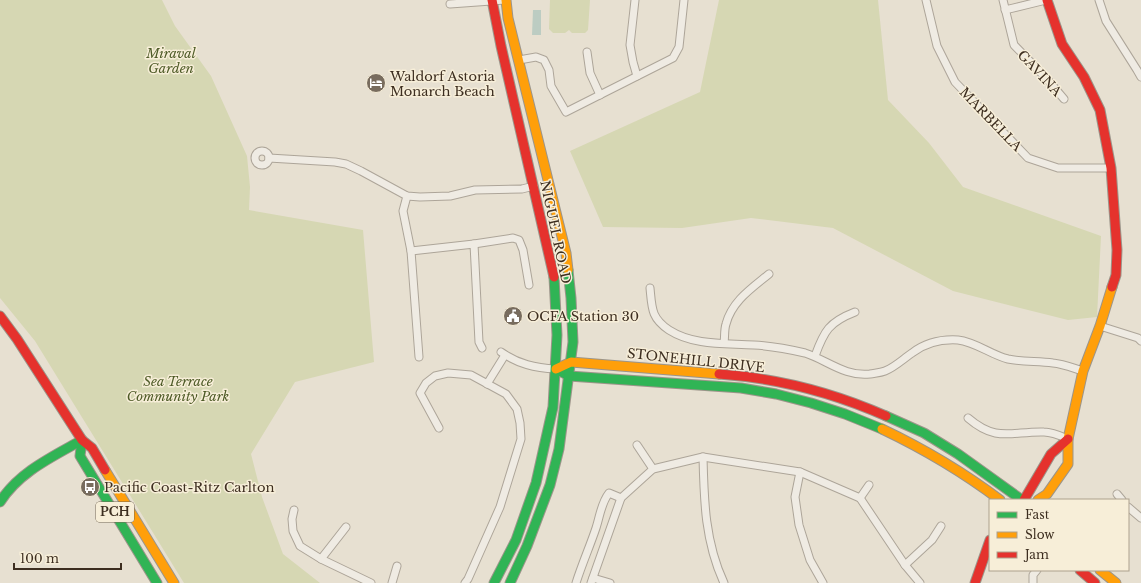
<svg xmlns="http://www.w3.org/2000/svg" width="1141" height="583" viewBox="0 0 1141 583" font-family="'Libre Baskerville',serif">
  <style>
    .green { fill: #d6d7b3 }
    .water { fill: #bcccc2 }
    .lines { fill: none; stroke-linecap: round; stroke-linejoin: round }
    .street-casing { stroke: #ada599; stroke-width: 9 }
    .fast-casing { stroke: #9c958a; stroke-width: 11 }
    .slow-casing { stroke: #9c958a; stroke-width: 11 }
    .jam-casing { stroke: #9c958a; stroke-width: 11 }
    .street { stroke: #efebe3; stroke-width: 7 }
    .fast { stroke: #30b455; stroke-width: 9 }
    .slow { stroke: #ff9f0a; stroke-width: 9 }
    .jam { stroke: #e5322d; stroke-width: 9 }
    .labels { text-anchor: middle; stroke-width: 3; stroke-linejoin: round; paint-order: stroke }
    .shield { fill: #f7eed8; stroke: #756857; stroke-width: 1 }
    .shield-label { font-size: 12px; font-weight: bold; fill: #3d2e20 }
    .park-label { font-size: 13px; font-style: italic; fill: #4d5a26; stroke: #f7eed8 }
    .street-label { font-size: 13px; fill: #3d2e20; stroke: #f7eed8 }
    .poi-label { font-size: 13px; fill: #3d2e20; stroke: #f7eed8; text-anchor: start }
  </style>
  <rect width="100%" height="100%" fill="#e7e0d1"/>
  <g class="green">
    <polygon points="0,0 162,0 175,26 211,76 247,156 250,187 249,210 363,230 374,362 295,382 251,454 262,497 283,554 320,583 184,583 35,341 0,298"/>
    <polygon points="550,0 590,0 588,30 585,33 572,33 569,30 565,33 553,33 549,29"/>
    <polygon points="719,0 878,0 888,100 929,143 963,187 1101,236 1097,317 1068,320 953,291 833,228 751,218 682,228 603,227 570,151 700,92"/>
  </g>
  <polygon class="water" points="533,10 541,10 541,35 532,35"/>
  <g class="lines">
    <g class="street-casing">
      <g id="street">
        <polyline points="635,0 630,45 633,62 637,76"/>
        <polyline points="926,0 937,46 955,82 1028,158 1058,168 1111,168"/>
        <polyline points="1003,0 1014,45 1047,79 1064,99"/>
        <polyline points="1099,0 1106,21 1137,70 1141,77"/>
        <polyline points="450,4 505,0"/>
        <polyline points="1005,10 1046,0"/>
        <polyline points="587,52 590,73 600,95"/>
        <polyline points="519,60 536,57 544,60 549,70 551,86 566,112 673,58 679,47 684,0"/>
        <circle cx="262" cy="158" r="7"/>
        <polyline points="269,158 335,162 346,164 361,171 407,196 420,197 450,196 475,190 522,189 534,186"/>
        <polyline points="407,196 403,211 411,251 419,357"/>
        <polyline points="474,244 513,238 519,240 523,250 529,285"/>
        <polyline points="411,251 474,244 479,342 482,348"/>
        <path d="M650 288C652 308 651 318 669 330 694 346 726 343 754 345 771 346 788 349 805 353 827 360 845 377 870 374 875 373 880 373 885 371 895 367 903 359 912 353 925 343 941 339 958 340 976 342 991 355 1008 359 1023 362 1038 361 1053 363 1063 364 1073 368 1083 371"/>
        <polyline points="1100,326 1138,338 1141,341"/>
        <path d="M724 343C725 337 724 330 726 324 732 301 752 288 769 274"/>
        <path d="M501 352C518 364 535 368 556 369"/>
        <path d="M815 356C824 331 829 322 855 312"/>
        <polyline points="487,384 505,355"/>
        <path d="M968 418C997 443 1012 431 1044 432 1052 432 1061 436 1068 439"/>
        <polyline points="439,428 420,393 426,383 435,376 448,373 471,375 506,394 517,409 520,423 521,439 500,507 468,579 465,583"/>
        <polyline points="637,445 653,469"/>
        <path d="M703 457C704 501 705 542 724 583"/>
        <polyline points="800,472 795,497 799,525 810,560 823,583"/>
        <polyline points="1117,494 1122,500"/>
        <polyline points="860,498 869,485"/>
        <polyline points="1128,507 1141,518"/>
        <polyline points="294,510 292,519 293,531 300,546 321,559 371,583"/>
        <polyline points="321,559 346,527"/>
        <polyline points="905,565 932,540 941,526"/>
        <polyline points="593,578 610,583"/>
        <polyline points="392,583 397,566"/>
        <path d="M576 583C582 564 590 546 596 528 600 516 601 503 609 493L621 498"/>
        <polyline points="591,583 621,498 653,469 703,457 800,472 860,498 905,565 920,583"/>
        <polyline points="1033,583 1033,575 1037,570"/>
      </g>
    </g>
    <g class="fast-casing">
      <g id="fast">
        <polyline points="556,369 569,376 741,388 776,394 811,403 845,414 882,429"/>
        <polyline points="886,416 924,433 958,454 1022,500"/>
        <polyline points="82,440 80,456 157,583"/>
        <path d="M0 502C19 472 52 457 82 440"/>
        <polyline points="494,583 516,540 536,483 553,407 557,335 554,277"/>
        <polyline points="510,583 527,546 550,485 559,449 573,342 571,298 568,270"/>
      </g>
    </g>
    <g class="slow-casing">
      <g id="slow">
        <polyline points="506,0 508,18 566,253 568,270"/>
        <polyline points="556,369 571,362 719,374"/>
        <path d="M882 429C924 449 963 472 1000 500"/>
        <polyline points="105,470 174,583"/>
        <polyline points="1038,500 1047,494 1068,464 1068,439 1083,371 1100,326 1112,287"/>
        <polyline points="1100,570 1116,583"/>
      </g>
    </g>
    <g class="jam-casing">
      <g id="jam">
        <polyline points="492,0 501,46 554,277"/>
        <polyline points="1047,0 1062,44 1084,77 1100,110 1111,168 1117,250 1116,275 1112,287"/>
        <polyline points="0,316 17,339 82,440 92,448 105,470"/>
        <path d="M719 374C776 378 834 393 886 416"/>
        <polyline points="1024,500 1051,454 1068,439"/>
        <polyline points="1080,570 1095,583"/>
        <polyline points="975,583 990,540"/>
      </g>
    </g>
    <use href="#street" class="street"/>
    <use href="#fast" class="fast"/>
    <use href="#slow" class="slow"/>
    <use href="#jam" class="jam"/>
  </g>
  <defs>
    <g id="hotel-disc" transform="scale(1)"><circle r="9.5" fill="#786c5e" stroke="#f7eed8"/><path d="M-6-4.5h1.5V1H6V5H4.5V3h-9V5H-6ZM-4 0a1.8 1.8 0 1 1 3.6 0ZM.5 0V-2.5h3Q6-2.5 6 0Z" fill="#fff"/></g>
    <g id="civic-disc" transform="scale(1)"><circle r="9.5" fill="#786c5e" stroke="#f7eed8"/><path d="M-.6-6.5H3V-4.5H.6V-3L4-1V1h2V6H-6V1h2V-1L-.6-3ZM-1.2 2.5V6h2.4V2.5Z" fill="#fff"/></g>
    <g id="bus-disc" transform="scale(1)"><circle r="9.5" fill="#786c5e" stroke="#f7eed8"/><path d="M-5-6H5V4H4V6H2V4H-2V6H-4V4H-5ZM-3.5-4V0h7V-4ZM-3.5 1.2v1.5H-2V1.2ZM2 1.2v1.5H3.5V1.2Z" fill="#fff"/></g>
  </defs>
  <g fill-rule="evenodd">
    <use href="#hotel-disc" x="376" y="83"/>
    <use href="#civic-disc" x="513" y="316"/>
    <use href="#bus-disc" x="90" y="487"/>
  </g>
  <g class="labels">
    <rect class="shield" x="96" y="502" width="38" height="20" rx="3"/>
    <g class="shield-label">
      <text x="115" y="516">PCH</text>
    </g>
    <g class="park-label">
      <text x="171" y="58">Miraval<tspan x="171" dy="15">Garden</tspan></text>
      <text x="178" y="386">Sea Terrace<tspan x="178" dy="15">Community Park</tspan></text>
    </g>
    <g class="street-label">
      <text transform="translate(1040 73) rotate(47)" y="5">GAVINA</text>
      <text transform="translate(991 119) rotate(46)" y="5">MARBELLA</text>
      <text transform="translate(556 232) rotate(78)" y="5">NIGUEL ROAD</text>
      <text transform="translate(696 360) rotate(6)" y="5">STONEHILL DRIVE</text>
    </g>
    <g class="poi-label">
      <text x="390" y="81">Waldorf Astoria<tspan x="390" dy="15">Monarch Beach</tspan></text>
      <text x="527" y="321">OCFA Station 30</text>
      <text x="104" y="492">Pacific Coast-Ritz Carlton</text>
    </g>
  </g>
  <rect x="989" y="499" width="140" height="72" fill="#f7eed8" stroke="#ada18e"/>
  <rect x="997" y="512" width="20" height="6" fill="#30b455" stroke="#ada18e"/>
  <text x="1025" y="519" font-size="12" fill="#3d2e20">Fast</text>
  <rect x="997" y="532" width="20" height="6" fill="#ff9f0a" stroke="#ada18e"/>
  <text x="1025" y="539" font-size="12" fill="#3d2e20">Slow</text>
  <rect x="997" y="552" width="20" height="6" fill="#e5322d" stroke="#ada18e"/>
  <text x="1025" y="559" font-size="12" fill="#3d2e20">Jam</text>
  <path d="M14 563v6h107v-6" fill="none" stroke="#3d2e20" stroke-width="2"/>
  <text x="20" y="563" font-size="12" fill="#3d2e20" stroke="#f7eed8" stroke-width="3" paint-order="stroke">100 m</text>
</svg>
